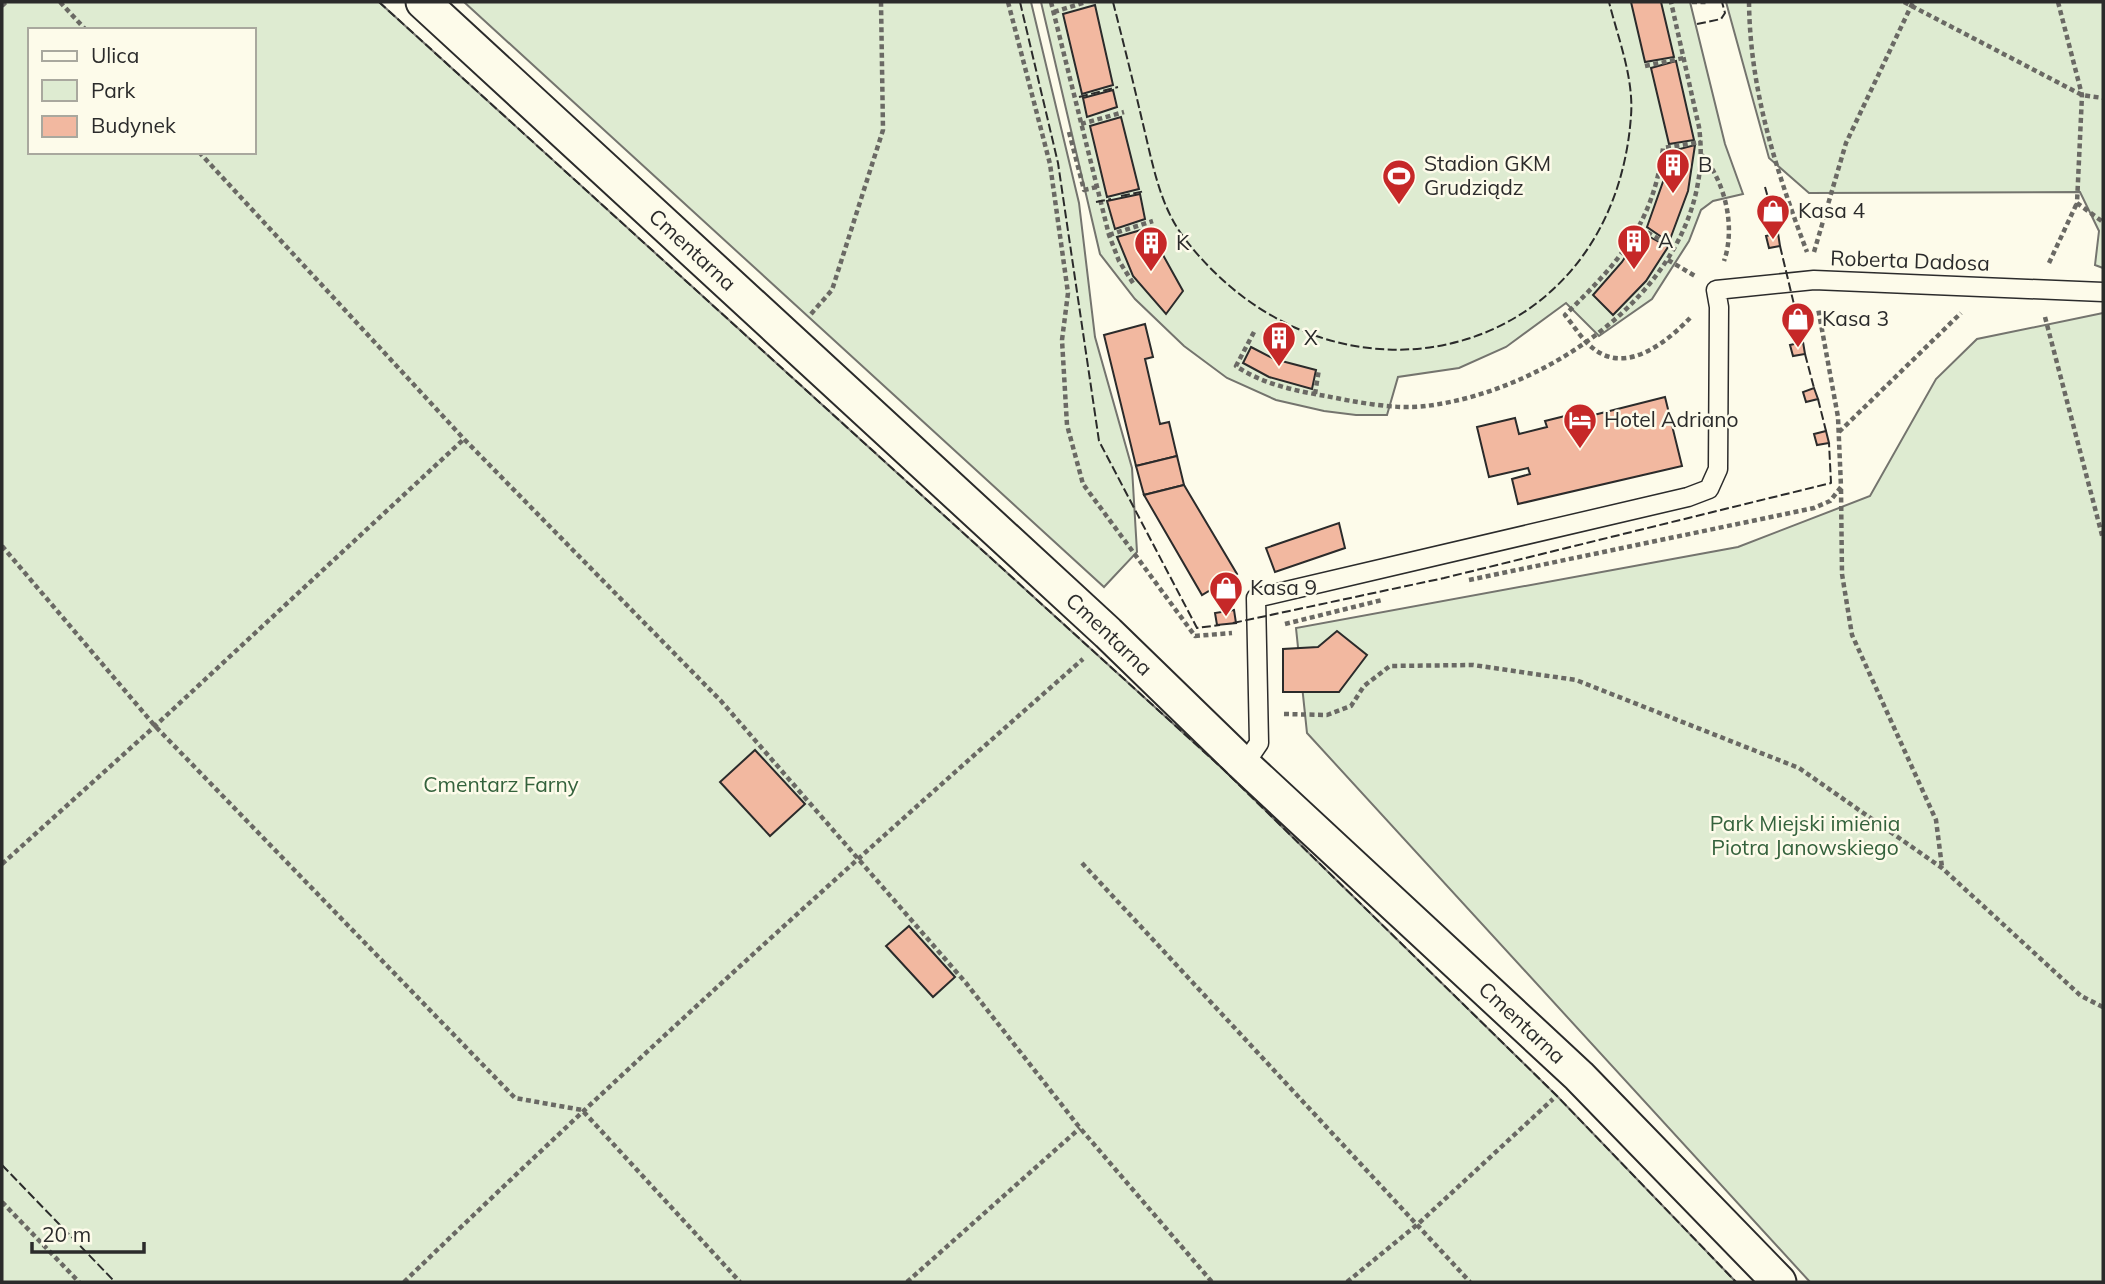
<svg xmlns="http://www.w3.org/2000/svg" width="2105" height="1284" viewBox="0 0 2105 1284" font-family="Mulish,sans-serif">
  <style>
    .green { fill: #deebd1; stroke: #74746e; stroke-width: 2; fill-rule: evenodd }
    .building { fill: #f2b8a0; stroke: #2b2b2b; stroke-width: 2 }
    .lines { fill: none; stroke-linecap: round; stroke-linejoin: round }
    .service-casing { stroke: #2b2b2b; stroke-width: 21 }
    .minor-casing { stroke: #2b2b2b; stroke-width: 37 }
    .path { stroke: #6a6964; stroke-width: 4.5; stroke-dasharray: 5 3.5; stroke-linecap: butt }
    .service { stroke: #fdfbea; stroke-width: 18 }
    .minor { stroke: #fdfbea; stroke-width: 33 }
    .fence { stroke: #2b2b2b; stroke-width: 2; stroke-dasharray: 9 3.5; stroke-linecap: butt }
    .labels { text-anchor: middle; stroke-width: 5; stroke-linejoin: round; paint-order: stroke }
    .poi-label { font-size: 21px; fill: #2b2b2b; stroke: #fdfbea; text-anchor: start }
    .street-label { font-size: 21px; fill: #2b2b2b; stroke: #fdfbea }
    .park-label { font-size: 21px; fill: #34623c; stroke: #fdfbea }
  </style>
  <rect width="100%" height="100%" fill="#fdfbea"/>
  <g class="green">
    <path d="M2 2H379L1223 769 1557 1096 1736 1282H2ZM30 30H254V152H30Z"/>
    <polygon points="464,2 1031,2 1079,203 1095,337 1132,468 1137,552 1104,587"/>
    <polygon points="1041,2 1690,2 1725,144 1743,194 1713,201 1701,210 1689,241 1652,299 1599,336 1566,303 1506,347 1459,368 1398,377 1387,415 1356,415 1324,411 1276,400 1227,378 1184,346 1135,299 1100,254"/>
    <polygon points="1726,2 2103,2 2103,268 2095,265 2099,231 2080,192 1809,193 1769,158"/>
    <polygon points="2103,313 2103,1282 1810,1282 1307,733 1296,628 1738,547 1870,496 1936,379 1977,339"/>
  </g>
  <g class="building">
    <polygon points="1631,2 1661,2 1674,57 1645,62"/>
    <polygon points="1095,5 1113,85 1082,94 1063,14"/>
    <polygon points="1676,61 1694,140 1669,144 1651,68"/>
    <polygon points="1113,90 1117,107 1087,117 1083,98"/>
    <polygon points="1121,117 1139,189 1107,197 1090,126"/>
    <polygon points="1695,145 1688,191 1669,242 1647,227 1665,176 1668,152"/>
    <polygon points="1140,194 1145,219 1115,229 1107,201"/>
    <polygon points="1148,228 1183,291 1166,314 1133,276 1117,237"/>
    <polygon points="1641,232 1668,247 1646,281 1613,315 1593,295 1622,262"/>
    <polygon points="1778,233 1780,246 1769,248 1766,236"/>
    <polygon points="1145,324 1153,357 1145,359 1160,424 1169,422 1177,456 1136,466 1104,335"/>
    <polygon points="1803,342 1805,354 1793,356 1790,345"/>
    <polygon points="1251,347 1274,359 1316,370 1312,389 1269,377 1243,363"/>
    <polygon points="1814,388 1818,399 1806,402 1803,392"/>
    <polygon points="1665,397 1682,466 1518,504 1512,479 1530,474 1528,468 1489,477 1477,427 1515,418 1519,434 1547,427 1545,421 1573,414 1574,420"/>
    <polygon points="1826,431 1829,443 1817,445 1814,434"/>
    <polygon points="1177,456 1184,485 1144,495 1136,466"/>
    <polygon points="1184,485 1237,574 1202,595 1144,495"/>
    <polygon points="1339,523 1345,548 1275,572 1266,548"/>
    <polygon points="1234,610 1236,623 1217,625 1215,613"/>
    <polygon points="1337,631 1367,655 1339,692 1283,692 1283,649 1318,647"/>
    <polygon points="755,750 805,804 770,836 720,782"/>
    <polygon points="909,926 955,977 933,997 886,946"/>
  </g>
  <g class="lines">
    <g class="service-casing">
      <polyline id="service" points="1244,765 1259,743 1256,598 1688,497 1709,489 1718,469 1719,307 1716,290 1814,280 2103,292"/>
    </g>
    <g class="minor-casing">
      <g id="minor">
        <path id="s1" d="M423 2 1108 633 1244 765 1579 1076 1779 1282"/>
      </g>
    </g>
    <g class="path">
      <polyline points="60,2 86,30"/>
      <polyline points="1008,2 1050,164 1068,293 1062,340 1067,425 1083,484 1195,636 1232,633"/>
      <polyline points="1051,2 1109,235 1119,261 1133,283"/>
      <polyline points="1692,2 1707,2"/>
      <path d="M1749 2C1750 91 1776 170 1807 252"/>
      <polyline points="1904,2 2082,95 2103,98"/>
      <polyline points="2058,2 2082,95 2077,203 2103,222"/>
      <polyline points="2,6 6,2"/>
      <polyline points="1054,12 1086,2"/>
      <polyline points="1645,66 1684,58"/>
      <polyline points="1081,124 1124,112"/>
      <polyline points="1069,132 1084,190 1097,187"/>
      <polyline points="199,152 464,439 721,701 966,983 1080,1128 1212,1282"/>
      <path d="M1702 155C1725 181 1736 227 1724 261"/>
      <polyline points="1640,228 1674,248"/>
      <polyline points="1109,235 1153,221"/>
      <polyline points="1814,252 1846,143 1913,2"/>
      <polyline points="1668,260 1695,276"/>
      <polyline points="2049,263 2077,203"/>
      <polyline points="811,314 832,290 883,130 881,2"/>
      <polyline points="2045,317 2103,539"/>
      <path d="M1690 318C1668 341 1627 375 1594 349 1583 341 1574 326 1565 315 1618 263 1653 225 1663 148L1701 142"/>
      <path d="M1254 332 1236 366C1262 384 1296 391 1326 396 1355 402 1397 410 1426 406 1557 390 1719 274 1699 127L1671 2"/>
      <polyline points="1315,394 1319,369"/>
      <polyline points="1839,432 1961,313"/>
      <polyline points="1841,489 1842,574 1852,635 1936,820 1942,867"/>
      <polyline points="2,546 155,726 515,1098 582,1110 740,1282"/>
      <polyline points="1469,580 1814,508 1830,501 1841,487 1838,417 1818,308"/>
      <polyline points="1285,624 1382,600"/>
      <polyline points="1284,714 1327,715 1351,706 1364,686 1390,666 1473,665 1576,680 1799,768 1942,868 2081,996 2103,1007"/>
      <polyline points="1082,863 1470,1282"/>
      <polyline points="2,864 155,726 464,439"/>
      <polyline points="2,1202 79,1282"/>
      <path d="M404 1282C625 1068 852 862 1083 659"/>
      <polyline points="907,1282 1080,1128"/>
      <polyline points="1347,1282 1418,1224 1553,1099"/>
    </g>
    <use href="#service" class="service"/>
    <use href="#minor" class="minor"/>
    <g class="fence">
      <polyline points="379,2 1223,769 1557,1096 1736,1282"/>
      <polyline points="1020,2 1058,163 1099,441 1197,628 1220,625"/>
      <path d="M1113 2C1123 41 1133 81 1142 120 1152 160 1159 206 1185 239 1332 430 1613 364 1631 116 1634 78 1618 38 1609 2"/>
      <polyline points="1697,24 1721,19 1725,13 1722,2"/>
      <polyline points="1079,97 1118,87"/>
      <polyline points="1765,187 1778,233"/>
      <polyline points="1121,196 1145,191"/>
      <polyline points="1096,202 1111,199"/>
      <polyline points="1780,246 1803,342"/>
      <polyline points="1805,354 1814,388"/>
      <polyline points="1818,399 1826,431"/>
      <polyline points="1233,623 1444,578 1831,483 1829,443"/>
      <polyline points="2,1165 115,1282"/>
    </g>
  </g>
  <defs>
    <g id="building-pin" transform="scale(1.75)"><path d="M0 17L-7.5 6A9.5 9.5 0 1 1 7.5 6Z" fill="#c62828" stroke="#fdfbea"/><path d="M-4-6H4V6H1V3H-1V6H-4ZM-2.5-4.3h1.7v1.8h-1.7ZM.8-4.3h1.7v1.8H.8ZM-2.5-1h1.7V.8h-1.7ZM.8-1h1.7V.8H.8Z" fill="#fff"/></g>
    <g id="stadium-pin" transform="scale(1.75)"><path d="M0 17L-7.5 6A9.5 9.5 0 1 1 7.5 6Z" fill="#c62828" stroke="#fdfbea"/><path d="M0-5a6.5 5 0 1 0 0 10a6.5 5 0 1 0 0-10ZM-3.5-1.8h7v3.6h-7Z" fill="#fff"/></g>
    <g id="shop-pin" transform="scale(1.75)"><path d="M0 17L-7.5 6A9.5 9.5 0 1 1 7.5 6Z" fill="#c62828" stroke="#fdfbea"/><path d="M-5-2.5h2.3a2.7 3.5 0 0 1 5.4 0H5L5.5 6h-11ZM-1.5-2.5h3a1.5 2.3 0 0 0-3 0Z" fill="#fff"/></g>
    <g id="hotel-pin" transform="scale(1.75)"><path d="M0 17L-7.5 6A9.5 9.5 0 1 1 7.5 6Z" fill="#c62828" stroke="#fdfbea"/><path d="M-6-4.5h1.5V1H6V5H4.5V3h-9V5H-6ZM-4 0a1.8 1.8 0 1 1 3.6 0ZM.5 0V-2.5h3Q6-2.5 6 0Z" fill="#fff"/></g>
  </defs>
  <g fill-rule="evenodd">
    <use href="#building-pin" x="1673" y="165"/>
    <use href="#stadium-pin" x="1399" y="176"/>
    <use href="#shop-pin" x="1773" y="211"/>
    <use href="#building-pin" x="1634" y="241"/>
    <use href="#building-pin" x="1151" y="243"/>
    <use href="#shop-pin" x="1798" y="319"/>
    <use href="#building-pin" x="1279" y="338"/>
    <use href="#hotel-pin" x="1580" y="420"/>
    <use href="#shop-pin" x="1226" y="588"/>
  </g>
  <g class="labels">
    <g class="poi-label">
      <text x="1424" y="171">Stadion GKM<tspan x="1424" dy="24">Grudziądz</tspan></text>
      <text x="1698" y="172">B</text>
      <text x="1798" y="218">Kasa 4</text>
      <text x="1658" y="248">A</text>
      <text x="1176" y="250">K</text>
      <text x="1822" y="326">Kasa 3</text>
      <text x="1304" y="345">X</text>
      <text x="1604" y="427">Hotel Adriano</text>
      <text x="1250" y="595">Kasa 9</text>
    </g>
    <g class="street-label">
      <text dy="7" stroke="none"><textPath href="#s1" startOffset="366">Cmentarna</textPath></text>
      <text transform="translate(1910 261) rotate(2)" y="7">Roberta Dadosa</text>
      <text dy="7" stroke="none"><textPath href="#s1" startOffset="933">Cmentarna</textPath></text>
      <text dy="7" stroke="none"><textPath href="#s1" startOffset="1500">Cmentarna</textPath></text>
    </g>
    <g class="park-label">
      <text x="501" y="792">Cmentarz Farny</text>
      <text x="1805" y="831">Park Miejski imienia<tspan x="1805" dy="24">Piotra Janowskiego</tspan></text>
    </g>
  </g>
  <rect width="2105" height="1284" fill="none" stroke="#2b2b2b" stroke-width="7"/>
  <rect x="28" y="28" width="228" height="126" fill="#fdfbea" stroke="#a9a89e" stroke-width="2"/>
  <rect x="42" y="51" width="35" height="10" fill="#fdfbea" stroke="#a9a89e" stroke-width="2"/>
  <text x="91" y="63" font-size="21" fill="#2b2b2b">Ulica</text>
  <rect x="42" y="80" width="35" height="21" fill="#deebd1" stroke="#a9a89e" stroke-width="2"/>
  <text x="91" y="98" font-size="21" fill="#2b2b2b">Park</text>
  <rect x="42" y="116" width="35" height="21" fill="#f2b8a0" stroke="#a9a89e" stroke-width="2"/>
  <text x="91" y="133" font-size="21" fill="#2b2b2b">Budynek</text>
  <path d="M32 1242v10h112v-10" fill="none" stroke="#2b2b2b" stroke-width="3.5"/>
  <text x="42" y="1242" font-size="21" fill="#2b2b2b" stroke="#fdfbea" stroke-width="5" paint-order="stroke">20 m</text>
</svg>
